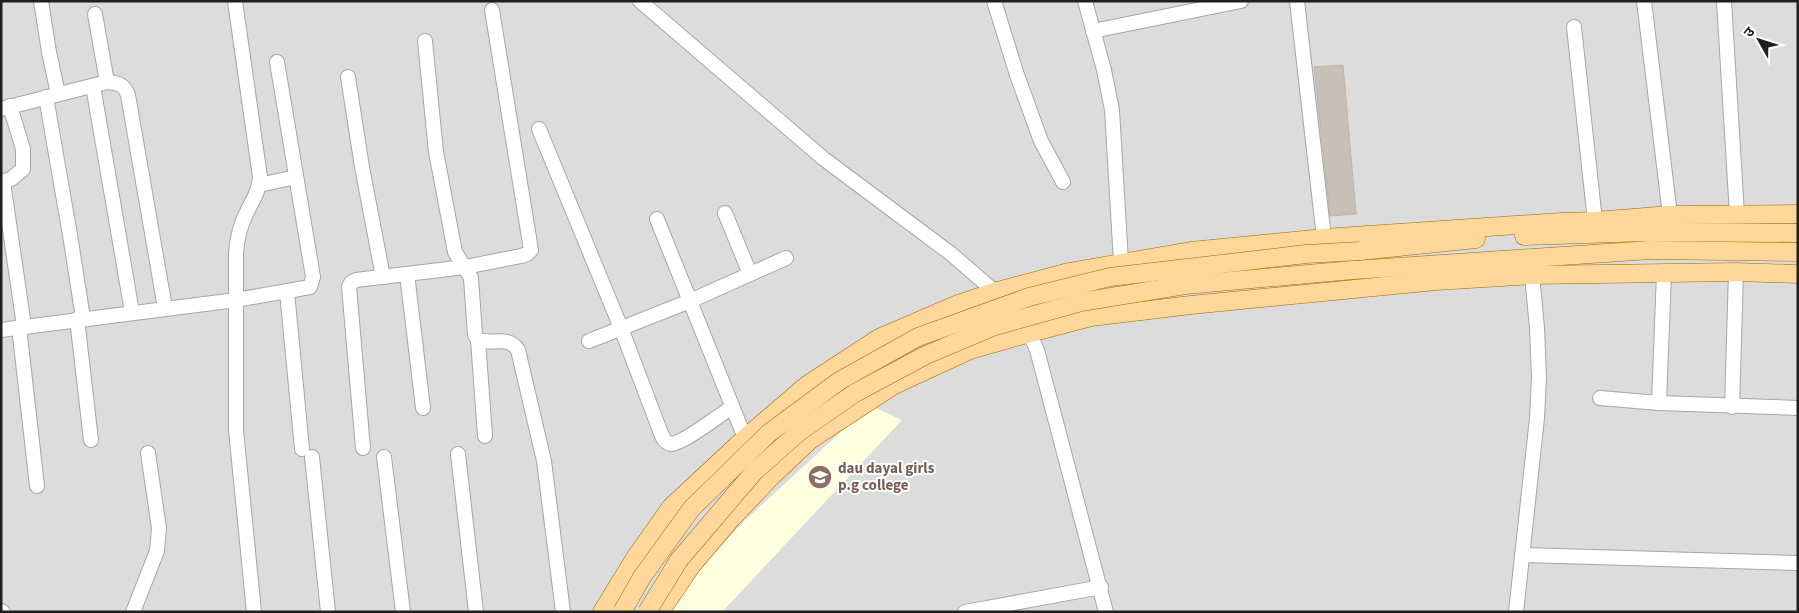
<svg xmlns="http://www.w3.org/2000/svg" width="1799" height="613" viewBox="0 0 1799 613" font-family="'Source Sans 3','Noto Sans Devanagari',sans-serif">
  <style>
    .residential { fill: #dddcdc }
    .education { fill: #feffde }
    .building { fill: #c8bfb7; stroke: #c2b3a6 }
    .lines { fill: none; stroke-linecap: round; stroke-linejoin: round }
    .minor-casing { stroke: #a6a6a6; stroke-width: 16 }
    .major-casing { stroke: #996b00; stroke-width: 19 }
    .minor { stroke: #fff; stroke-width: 14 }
    .major { stroke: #ffd79a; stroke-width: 18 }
    .major-bridge-casing { stroke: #996b00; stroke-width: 19; stroke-linecap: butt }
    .major-bridge { stroke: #ffd79a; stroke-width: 18 }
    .labels { text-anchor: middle; stroke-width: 4; stroke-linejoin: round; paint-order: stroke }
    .education-label { font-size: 15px; font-weight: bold; fill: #785e54; stroke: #fff; text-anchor: start }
  </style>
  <rect width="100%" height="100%" fill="#f0ece4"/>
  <rect class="residential" x="1" y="1" width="1797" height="611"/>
  <polygon class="education" points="839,400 867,404 902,420 722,612 673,612 671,601 740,525 844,429"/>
  <polygon class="building" points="1343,65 1356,214 1330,216 1314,67"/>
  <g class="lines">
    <g class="minor-casing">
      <g id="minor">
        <polyline points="41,1 49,52 58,94"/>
        <path d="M235 1 260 177C259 192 252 201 246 214 240 226 237 240 236 253V430L254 612"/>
        <polyline points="640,1 824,159 950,253 1001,297"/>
        <polyline points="994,1 1017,75 1041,141 1063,182"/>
        <polyline points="1085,1 1104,70 1112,110 1121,262"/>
        <polyline points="1297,1 1324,238"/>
        <polyline points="1644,1 1670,215"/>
        <polyline points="1724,1 1737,215"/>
        <polyline points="95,14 107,82"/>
        <polyline points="1574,27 1595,221"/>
        <polyline points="1093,31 1241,1"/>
        <path d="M425 41 436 152 455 252 471 278 475 335 478 340C493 345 508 335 518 350L544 461 563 612"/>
        <polyline points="348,77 362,167 383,277"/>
        <polyline points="93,86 132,312"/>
        <polyline points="46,97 70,235 83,318"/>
        <path d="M1 109 107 82C118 83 124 84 128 95L165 308"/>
        <path d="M539 129 621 328 662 436C664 440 666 443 671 444 682 444 720 415 732 407"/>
        <polyline points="1,182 11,179 23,169 23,149 10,106"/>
        <polyline points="3,182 24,326"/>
        <polyline points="259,185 296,177"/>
        <polyline points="725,213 750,274"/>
        <polyline points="657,219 745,438"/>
        <polyline points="407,274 423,408"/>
        <polyline points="287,292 302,449"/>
        <polyline points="77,319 91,440"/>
        <polyline points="1025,324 1037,350 1106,612"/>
        <polyline points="19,327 37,486"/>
        <polyline points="1,330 236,300 310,287 313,277 277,62"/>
        <polyline points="478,340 485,436"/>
        <polyline points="589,341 690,301 786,258"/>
        <polyline points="1600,398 1659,403 1798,408"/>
        <polyline points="1659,403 1664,273"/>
        <polyline points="1732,407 1736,272"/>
        <polyline points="363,448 349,287 351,283 356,280 465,267 521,256 527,254 531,250 492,10"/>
        <polyline points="458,454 476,612"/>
        <polyline points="312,457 328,612"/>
        <polyline points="384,457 403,612"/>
        <polyline points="1522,555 1798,563"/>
        <polyline points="1,611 3,612"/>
        <polyline points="133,612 157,551 159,528 148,453"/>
        <polyline points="965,612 1101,587"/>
        <polyline points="1516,612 1537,418 1539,378 1537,328 1532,275"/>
      </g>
    </g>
    <g class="major-casing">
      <g id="major">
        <polyline points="1524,236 1648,232 1798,233"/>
        <polyline points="1360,251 1476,239"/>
        <polyline points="1353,270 1651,250 1798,252"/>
        <polyline points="602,612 635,558 671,507 745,438 807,385 879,338 958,304 994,292 1069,272 1191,251 1324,238 1561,222 1595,221 1670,215 1798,214"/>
        <polyline points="660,612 692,565 731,519 771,477 810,440 894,385 970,350 1030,333 1091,317 1191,305 1436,281 1532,275 1736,272 1798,274"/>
      </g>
    </g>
    <use href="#minor" class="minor"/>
    <use href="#major" class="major"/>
    <g class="major-bridge-casing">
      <g id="major-bridge">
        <polyline points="622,612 642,577 692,508 769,433 839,381 918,337 1029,297 1110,277 1306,254 1360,251"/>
        <polyline points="647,612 679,560 754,472 799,432 855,393 926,355 995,326 1081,302 1185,285 1353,270"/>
      </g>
    </g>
    <use href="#major-bridge" class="major-bridge"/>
  </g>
  <defs>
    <g id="university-disc" transform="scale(1.25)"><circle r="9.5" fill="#8d6e63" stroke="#fff"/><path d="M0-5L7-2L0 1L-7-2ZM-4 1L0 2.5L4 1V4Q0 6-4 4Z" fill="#fff"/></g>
  </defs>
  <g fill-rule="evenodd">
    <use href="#university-disc" x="820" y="477"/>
  </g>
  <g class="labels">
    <g class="education-label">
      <text x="838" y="473">dau dayal girls<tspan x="838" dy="17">p.g college</tspan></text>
    </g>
  </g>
  <rect width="1799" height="613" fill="none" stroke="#1f1f1f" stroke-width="5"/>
  <g transform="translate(1759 40) rotate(309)" stroke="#ffffff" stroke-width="4" paint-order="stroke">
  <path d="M0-4L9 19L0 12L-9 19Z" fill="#1f1f1f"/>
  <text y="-8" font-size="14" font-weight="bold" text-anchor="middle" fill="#1f1f1f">उ</text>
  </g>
</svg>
